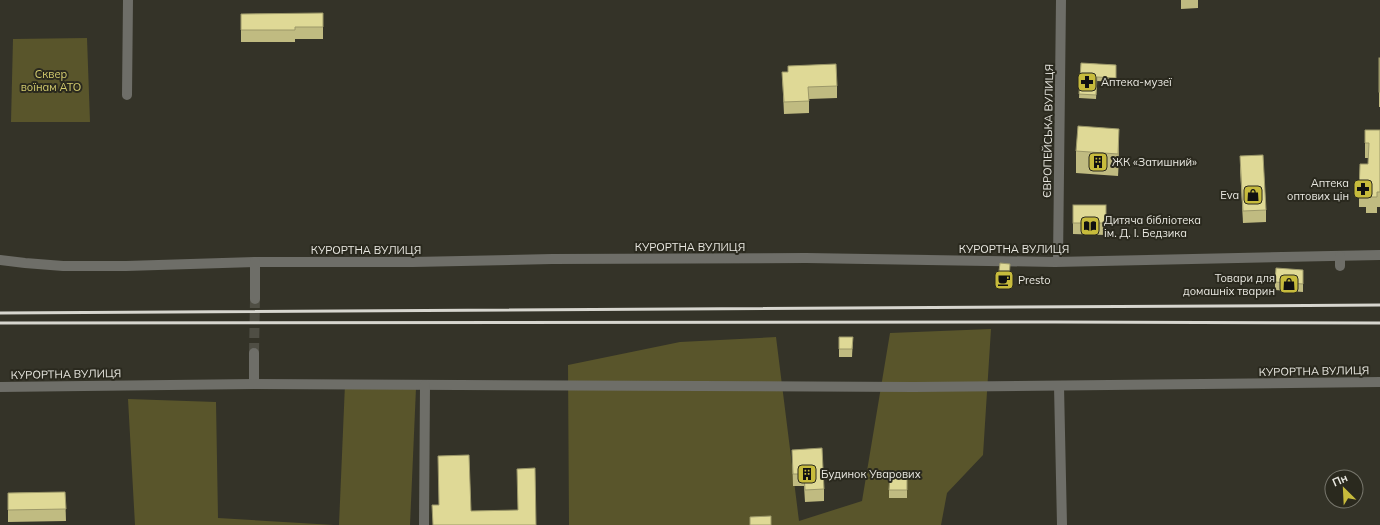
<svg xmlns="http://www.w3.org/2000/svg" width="1380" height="525" viewBox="0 0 1380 525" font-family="Mulish,sans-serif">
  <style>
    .green { fill: #59552b }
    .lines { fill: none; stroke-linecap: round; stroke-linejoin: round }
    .minor-tunnel { stroke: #4f4e44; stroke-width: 10; stroke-dasharray: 10 5; stroke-linecap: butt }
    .minor { stroke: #6e6e68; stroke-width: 10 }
    .rail { stroke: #d7d6cf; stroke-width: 3 }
    .wall { fill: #c0bb81 }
    .shaded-wall { fill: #9c9869 }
    .building { fill: #dfd996; stroke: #9c9869 }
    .labels { text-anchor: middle; stroke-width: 4; stroke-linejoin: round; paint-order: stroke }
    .park-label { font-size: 11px; fill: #d4cc6e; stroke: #2a291e }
    .poi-label { font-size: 11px; fill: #eae9e2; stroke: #2a291e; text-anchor: start }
    .street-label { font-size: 11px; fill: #eae9e2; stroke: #2a291e }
  </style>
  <rect width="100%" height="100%" fill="#343328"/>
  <g class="green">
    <polygon points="87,38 90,122 11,122 13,39"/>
    <polygon points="991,329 983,455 947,493 941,525 569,525 568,365 680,342 776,337 799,521 862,501 890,333"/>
    <polygon points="345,384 416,388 410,525 339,525"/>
    <polygon points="128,399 216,402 218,518 334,525 135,525"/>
  </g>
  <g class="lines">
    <polyline class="minor-tunnel" points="254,353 255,299"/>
    <g class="minor">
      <polyline points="127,95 128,0"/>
      <polyline points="0,260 25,263 63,266 126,266 255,262 413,262 552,259 806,258 1055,262 1380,255"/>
      <polyline points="1058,261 1061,0"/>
      <polyline points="1340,266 1340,256"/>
      <polyline points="255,299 255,262"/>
      <polyline points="254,384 254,353"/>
      <polyline points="1059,386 1062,525"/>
      <polyline points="0,387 254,384 914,387 1380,382"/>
      <polyline points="424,525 425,385"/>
    </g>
    <g class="rail">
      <polyline points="0,313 1380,305"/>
      <polyline points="0,323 1055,322 1380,323"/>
    </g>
  </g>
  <g class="wall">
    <polygon points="1181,0 1198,0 1198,8 1181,9"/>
    <polygon points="241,14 323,25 323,39 295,39 295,42 241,42"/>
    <polygon points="1380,58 1380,107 1379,107 1379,92"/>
    <polygon points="1081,63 1116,65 1116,82 1097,81 1096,99 1079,98"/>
    <polygon points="782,72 837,86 837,98 809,99 809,113 784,114"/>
    <polygon points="1365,130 1380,130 1380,207 1377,207 1377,213 1366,213 1366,207 1359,207 1359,192 1368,164 1369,158 1365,158"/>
    <polygon points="1076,151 1119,151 1118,176 1076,173"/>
    <polygon points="1240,156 1266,210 1266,222 1243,223 1240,168"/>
    <polygon points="1073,205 1106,205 1106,235 1073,234"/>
    <polygon points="1010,272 1009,289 998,287 998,279"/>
    <polygon points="1303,278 1303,292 1275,290 1275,282"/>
    <polygon points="853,337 852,357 839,357 839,349"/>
    <polygon points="792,450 824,489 824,501 805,502 804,486 793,486"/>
    <polygon points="907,476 907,498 889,498 889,490"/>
    <polygon points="65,492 66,521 8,522 8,493"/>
  </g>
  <g class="shaded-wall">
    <polygon points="1119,129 1119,151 1118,176 1118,154"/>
    <polygon points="1010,264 1010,272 1009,289 1009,280"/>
  </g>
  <g class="building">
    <polygon points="323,13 323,27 295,27 295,30 241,30 241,14"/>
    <rect x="1379" y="58" width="1" height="34"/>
    <polygon points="1081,63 1116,65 1116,78 1097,77 1096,95 1079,94"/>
    <polygon points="836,64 837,86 808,87 809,101 784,102 782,72 788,72 788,66"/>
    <polygon points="1078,126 1119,129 1118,154 1076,151"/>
    <polygon points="1365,130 1380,130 1380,192 1377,192 1377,197 1366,197 1366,192 1359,192 1360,164 1368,164 1369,143 1365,143"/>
    <polygon points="1263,155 1266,210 1243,211 1240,156"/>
    <rect x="1073" y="205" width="33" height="18"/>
    <polygon points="1000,263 1010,264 1009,280 998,279"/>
    <polygon points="1276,268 1303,270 1303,284 1275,282"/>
    <polygon points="839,337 853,337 852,349 839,349"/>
    <polygon points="822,448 824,489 805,490 804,474 793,474 792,450"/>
    <polygon points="469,455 471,511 518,510 517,469 535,468 536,525 433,525 432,505 439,505 438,456"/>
    <polygon points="890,476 907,476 907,490 889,490"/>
    <polygon points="65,492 66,509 8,510 8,493"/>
    <polygon points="771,516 771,525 750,525 750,517"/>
  </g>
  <defs>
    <g id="pharmacy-square" transform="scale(1)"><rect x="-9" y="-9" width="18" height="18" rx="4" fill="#c7bb3c" stroke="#2a291e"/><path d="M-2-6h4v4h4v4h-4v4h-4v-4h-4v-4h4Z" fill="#111"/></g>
    <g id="building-square" transform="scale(1)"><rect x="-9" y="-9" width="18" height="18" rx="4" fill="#c7bb3c" stroke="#2a291e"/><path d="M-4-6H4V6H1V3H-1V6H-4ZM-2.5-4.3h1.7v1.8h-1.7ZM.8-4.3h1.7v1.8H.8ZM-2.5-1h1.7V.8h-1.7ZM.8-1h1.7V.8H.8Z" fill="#111"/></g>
    <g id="shop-square" transform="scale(1)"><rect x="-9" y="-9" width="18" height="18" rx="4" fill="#c7bb3c" stroke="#2a291e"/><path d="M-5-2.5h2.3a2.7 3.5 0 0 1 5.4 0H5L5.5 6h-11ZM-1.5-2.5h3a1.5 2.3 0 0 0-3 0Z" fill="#111"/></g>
    <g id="library-square" transform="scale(1)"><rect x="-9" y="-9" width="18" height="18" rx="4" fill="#c7bb3c" stroke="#2a291e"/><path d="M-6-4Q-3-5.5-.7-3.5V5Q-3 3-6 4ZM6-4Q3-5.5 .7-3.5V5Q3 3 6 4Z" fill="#111"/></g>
    <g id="cafe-square" transform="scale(1)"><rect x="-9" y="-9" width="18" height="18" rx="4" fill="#c7bb3c" stroke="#2a291e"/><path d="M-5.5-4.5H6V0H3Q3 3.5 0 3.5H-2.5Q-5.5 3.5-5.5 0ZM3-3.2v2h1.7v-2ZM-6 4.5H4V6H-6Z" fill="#111"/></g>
  </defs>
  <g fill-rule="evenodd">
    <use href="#pharmacy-square" x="1087" y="82"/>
    <use href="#building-square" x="1098" y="162"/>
    <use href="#pharmacy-square" x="1363" y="189"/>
    <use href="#shop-square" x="1253" y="195"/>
    <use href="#library-square" x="1090" y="226"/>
    <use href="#cafe-square" x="1004" y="280"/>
    <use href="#shop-square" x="1289" y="284"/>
    <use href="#building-square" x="807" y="474"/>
  </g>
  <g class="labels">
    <g class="park-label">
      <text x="51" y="78">Сквер<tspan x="51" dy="13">воїнам АТО</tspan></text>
    </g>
    <g class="poi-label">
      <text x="1101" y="86">Аптека-музеї</text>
      <text x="1112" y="166">ЖК «Затишний»</text>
      <text x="1349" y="187" text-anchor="end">Аптека<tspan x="1349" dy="13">оптових цін</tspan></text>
      <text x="1239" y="199" text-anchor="end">Eva</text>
      <text x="1104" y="224">Дитяча бібліотека<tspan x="1104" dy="13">ім. Д. І. Бедзика</tspan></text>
      <text x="1275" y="282" text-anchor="end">Товари для<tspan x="1275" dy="13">домашніх тварин</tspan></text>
      <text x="1018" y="284">Presto</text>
      <text x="821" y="478">Будинок Уварових</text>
    </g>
    <g class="street-label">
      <text transform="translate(1048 131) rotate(-89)" y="4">ЄВРОПЕЙСЬКА ВУЛИЦЯ</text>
      <text x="690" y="251">КУРОРТНА ВУЛИЦЯ</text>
      <text x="1014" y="253">КУРОРТНА ВУЛИЦЯ</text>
      <text x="366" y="254">КУРОРТНА ВУЛИЦЯ</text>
      <text transform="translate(1314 371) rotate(-1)" y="4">КУРОРТНА ВУЛИЦЯ</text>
      <text transform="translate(66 374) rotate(-1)" y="4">КУРОРТНА ВУЛИЦЯ</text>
    </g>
  </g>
  <g transform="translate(1344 489) rotate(336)"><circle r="19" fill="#2a291e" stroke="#77766c"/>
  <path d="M0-3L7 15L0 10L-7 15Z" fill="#c7bb3c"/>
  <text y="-6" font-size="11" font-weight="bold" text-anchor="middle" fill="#eae9e2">Пн</text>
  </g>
</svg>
